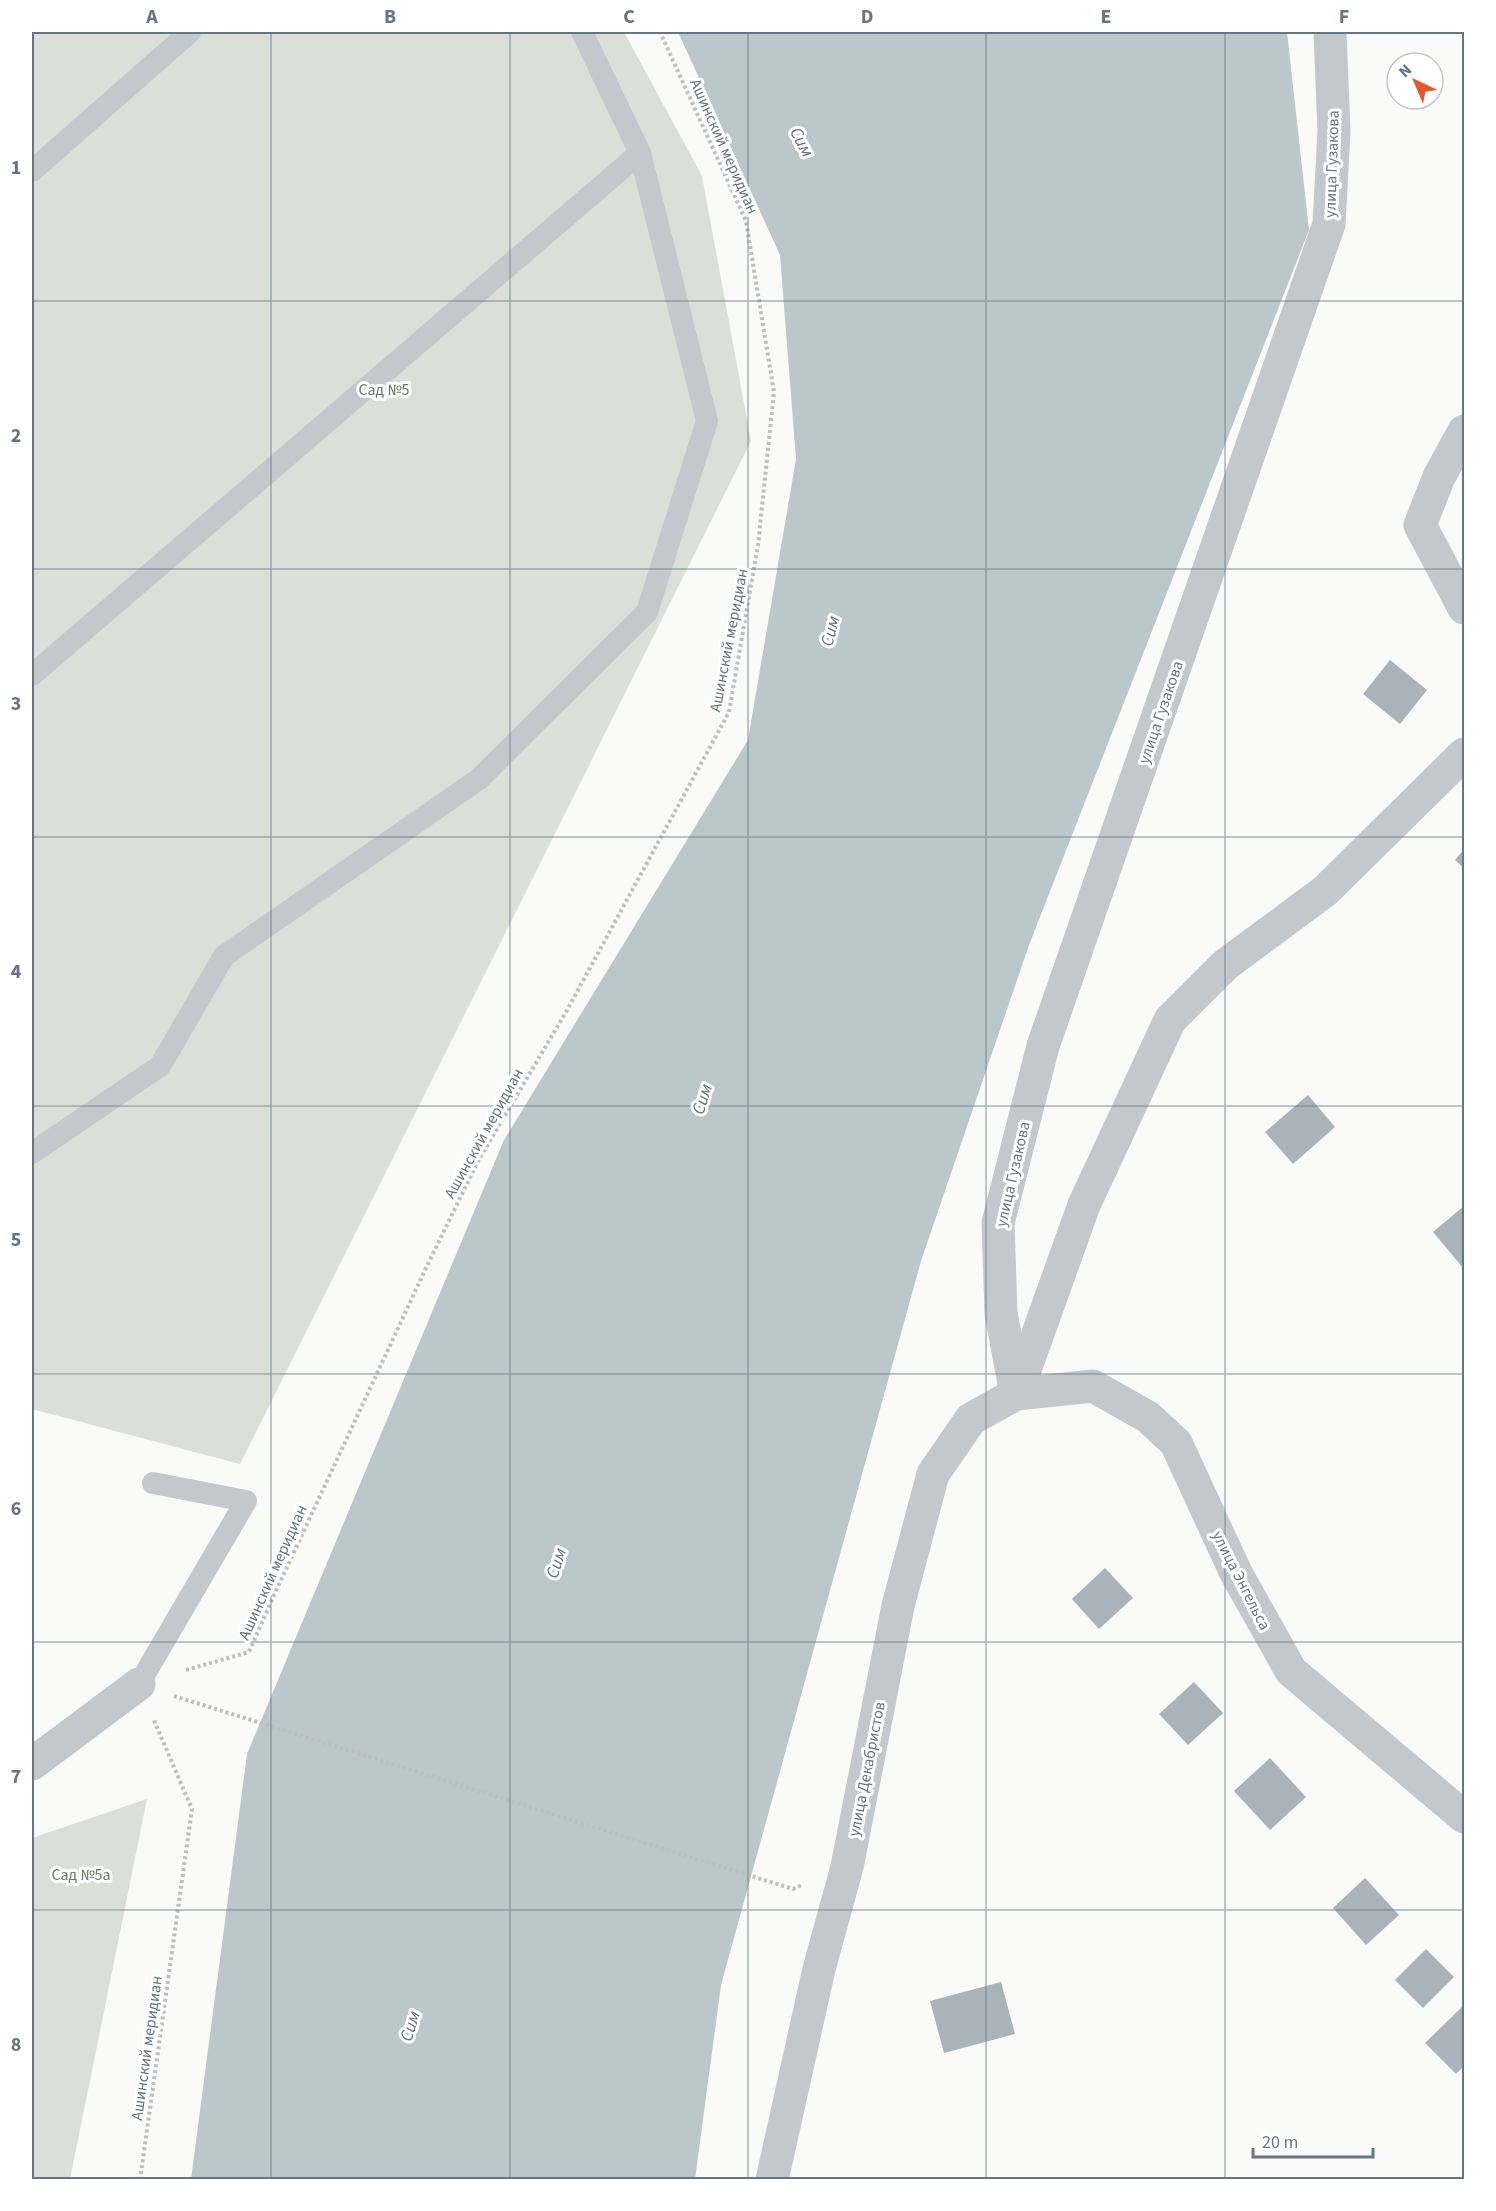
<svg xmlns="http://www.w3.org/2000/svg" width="1496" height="2211" viewBox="0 0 1496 2211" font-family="'Source Sans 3',sans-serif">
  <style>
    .green { fill: #dadfd7 }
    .water { fill: #bbc7cb }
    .building { fill: #aab3b9 }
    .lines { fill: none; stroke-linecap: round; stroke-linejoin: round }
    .path { stroke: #bbbfc2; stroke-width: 4; stroke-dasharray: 3 3; stroke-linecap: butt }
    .service { stroke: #c3c8cc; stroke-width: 22 }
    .minor { stroke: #c3c8cc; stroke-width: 33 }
    .grid { fill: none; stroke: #657683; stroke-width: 1.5; stroke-opacity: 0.55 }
    .labels { text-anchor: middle; stroke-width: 6; stroke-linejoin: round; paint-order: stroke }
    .street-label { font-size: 16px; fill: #657683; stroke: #fff }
    .park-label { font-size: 16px; fill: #687a64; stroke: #fff }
    .water-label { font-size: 18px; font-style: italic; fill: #60757c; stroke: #fff }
    .neatline { fill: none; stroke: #657683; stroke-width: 2 }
    .grid-label { font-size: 20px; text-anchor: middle; font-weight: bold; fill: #657683 }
  </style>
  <rect width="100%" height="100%" fill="#fafaf8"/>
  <g class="green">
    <polygon points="32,32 624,32 702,176 751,441 240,1464 32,1409"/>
    <polygon points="147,1799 70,2179 32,2179 32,1838"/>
  </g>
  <polygon class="water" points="678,32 1287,32 1309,230 1029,945 921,1261 721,1985 695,2179 191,2179 247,1754 504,1140 748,740 796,459 780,255"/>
  <g class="building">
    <polygon points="1390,660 1427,690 1400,724 1363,694"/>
    <polygon points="1464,849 1464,868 1455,860"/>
    <polygon points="1308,1095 1335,1127 1293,1164 1265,1132"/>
    <polygon points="1464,1206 1464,1269 1433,1232"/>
    <polygon points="1105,1568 1133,1598 1099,1629 1072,1599"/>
    <polygon points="1194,1682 1223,1713 1188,1745 1159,1714"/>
    <polygon points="1270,1758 1306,1797 1270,1830 1234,1791"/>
    <polygon points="1365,1878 1399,1915 1366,1945 1333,1908"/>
    <polygon points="1426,1949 1454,1977 1423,2008 1395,1980"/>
    <polygon points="1001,1982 1015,2034 944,2053 930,2001"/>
    <polygon points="1464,2005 1464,2066 1456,2074 1425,2043"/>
  </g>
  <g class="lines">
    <g class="path">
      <polyline points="186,1670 249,1652 274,1595 426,1268 478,1161 566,1012 729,712 758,545 774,392 746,221 660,32"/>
      <polyline points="174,1696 793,1889 802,1885"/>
      <polyline points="140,2180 192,1809 153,1718"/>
    </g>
    <g class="service">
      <polyline points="32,171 190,32"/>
      <polyline points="32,675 640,153"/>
      <polyline points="32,1153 160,1066 224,956 479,779 647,612 707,421 640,153 582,32"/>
      <polyline points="139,1684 246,1501 153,1483"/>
    </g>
    <g class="minor">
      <polyline points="1464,431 1439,477 1420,525 1464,608"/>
      <polyline points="1017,1392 1084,1205 1170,1020 1225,965 1325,891 1464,754"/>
      <polyline points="1016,1394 1001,1313 998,1223 1043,1046 1329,224 1334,131 1330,32"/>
      <polyline points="32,1764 139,1684"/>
      <polyline points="772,2180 819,1969 847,1867 898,1606 933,1474 971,1419 1016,1394 1093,1386 1148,1417 1176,1443 1236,1573 1291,1671 1464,1817"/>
    </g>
  </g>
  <path class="grid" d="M271 32V2180M510 32V2180M748 32V2180M986 32V2180M1225 32V2180M32 301H1464M32 569H1464M32 837H1464M32 1106H1464M32 1374H1464M32 1642H1464M32 1910H1464"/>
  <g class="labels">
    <g class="street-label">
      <text transform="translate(725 146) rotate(66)" y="6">Ашинский меридиан</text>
      <text transform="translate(1331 164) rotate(-88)" y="6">улица Гузакова</text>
      <text transform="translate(728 640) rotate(-79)" y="6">Ашинский меридиан</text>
      <text transform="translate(1160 712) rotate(-71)" y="6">улица Гузакова</text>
      <text transform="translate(483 1133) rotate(-61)" y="6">Ашинский меридиан</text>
      <text transform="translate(1012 1174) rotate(-77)" y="6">улица Гузакова</text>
      <text transform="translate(272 1572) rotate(-66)" y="6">Ашинский меридиан</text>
      <text transform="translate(1242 1580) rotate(63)" y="6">улица Энгельса</text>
      <text transform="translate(866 1769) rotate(-79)" y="6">улица Декабристов</text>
      <text transform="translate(146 2048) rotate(-82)" y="6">Ашинский меридиан</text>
    </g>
    <g class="park-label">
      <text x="384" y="395">Сад №5</text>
      <text x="81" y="1880">Сад №5а</text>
    </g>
    <g class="water-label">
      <text transform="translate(802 142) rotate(62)" y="6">Сим</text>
      <text transform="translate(830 631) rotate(-76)" y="6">Сим</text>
      <text transform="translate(702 1099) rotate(-72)" y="6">Сим</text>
      <text transform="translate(556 1563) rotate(-72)" y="6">Сим</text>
      <text transform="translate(410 2026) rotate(-72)" y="6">Сим</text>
    </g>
  </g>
  <rect width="1496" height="2211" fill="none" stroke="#ffffff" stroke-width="66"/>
  <g transform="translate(1415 81) rotate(316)"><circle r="28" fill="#ffffff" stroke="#c1c8cd" stroke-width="1.5"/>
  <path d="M0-4.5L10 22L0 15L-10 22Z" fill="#e4572e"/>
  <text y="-9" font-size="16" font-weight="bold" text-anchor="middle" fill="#657683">N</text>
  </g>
  <path d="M1253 2148v9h120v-9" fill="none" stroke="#657683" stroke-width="3"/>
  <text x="1262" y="2148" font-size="18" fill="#657683" stroke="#ffffff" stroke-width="4.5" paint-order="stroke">20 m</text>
  <rect x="33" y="33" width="1430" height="2145" class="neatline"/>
  <g class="grid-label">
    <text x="152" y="23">A</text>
    <text x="390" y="23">B</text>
    <text x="629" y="23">C</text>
    <text x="867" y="23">D</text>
    <text x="1106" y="23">E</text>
    <text x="1344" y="23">F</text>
    <text x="16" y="174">1</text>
    <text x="16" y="442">2</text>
    <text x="16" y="710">3</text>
    <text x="16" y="978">4</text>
    <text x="16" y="1246">5</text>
    <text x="16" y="1515">6</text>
    <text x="16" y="1783">7</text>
    <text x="16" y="2051">8</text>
  </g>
</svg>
